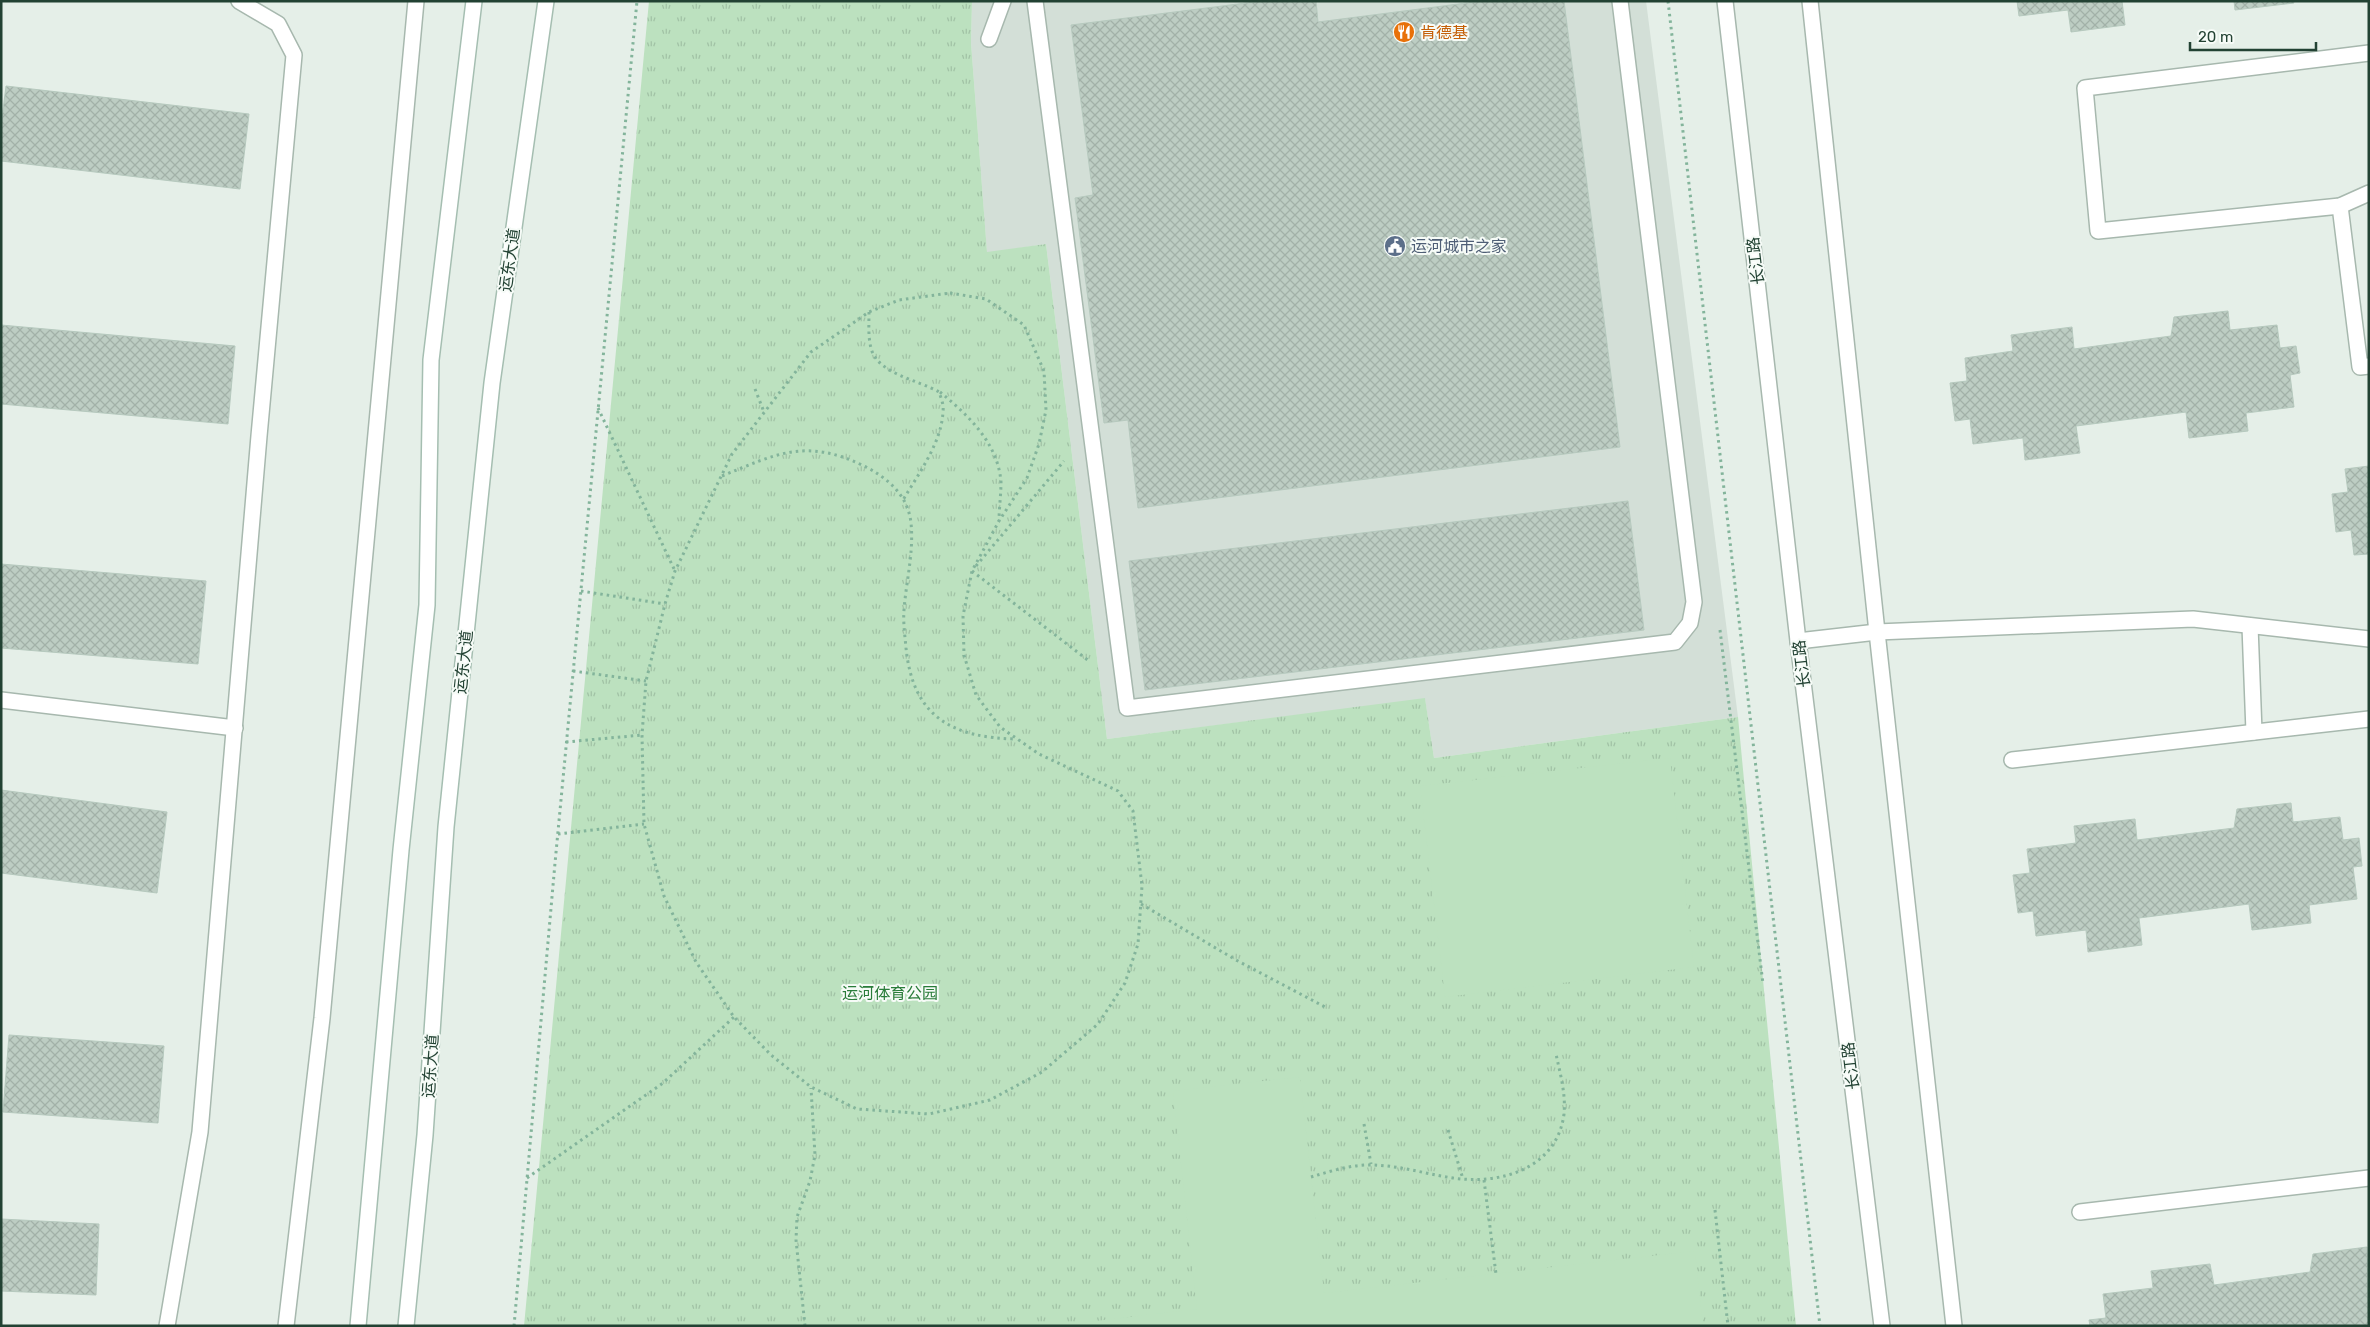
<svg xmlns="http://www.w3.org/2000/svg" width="2370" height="1327" viewBox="0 0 2370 1327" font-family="Rubik,'Noto Sans SC',sans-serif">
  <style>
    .built { fill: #d3dfd7 }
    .park { fill: url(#park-tufts) }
    .garden { fill: #bce1bf }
    .building { fill: url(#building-cross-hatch); stroke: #b6c9be }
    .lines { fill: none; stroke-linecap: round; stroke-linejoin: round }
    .service-casing { stroke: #a7b8ae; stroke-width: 18 }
    .tertiary-casing { stroke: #a7b8ae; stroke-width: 18 }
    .secondary-casing { stroke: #a5beb1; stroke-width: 18 }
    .path { stroke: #83b49b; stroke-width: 3; stroke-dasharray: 2.5 4; stroke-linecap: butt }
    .service { stroke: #fff; stroke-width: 15 }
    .tertiary { stroke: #fff; stroke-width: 15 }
    .secondary { stroke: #fff; stroke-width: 15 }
    .labels { text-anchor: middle; stroke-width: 4; stroke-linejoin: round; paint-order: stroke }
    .food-label { font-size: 16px; fill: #c56008; stroke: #f6fbf7; text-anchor: start }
    .service-label { font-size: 16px; fill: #4e5e75; stroke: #f6fbf7; text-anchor: start }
    .street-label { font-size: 16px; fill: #224233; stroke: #f6fbf7 }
    .park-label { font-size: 16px; fill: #297c39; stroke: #f6fbf7 }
  </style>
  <defs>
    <pattern id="park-tufts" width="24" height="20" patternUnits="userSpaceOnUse" patternTransform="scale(1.25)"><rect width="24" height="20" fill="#bce1bf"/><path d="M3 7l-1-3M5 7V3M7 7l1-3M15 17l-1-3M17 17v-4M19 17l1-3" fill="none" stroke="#a1c2a5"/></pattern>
    <pattern id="building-cross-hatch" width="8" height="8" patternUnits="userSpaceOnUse" patternTransform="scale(1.25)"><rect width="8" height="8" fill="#bdcdc3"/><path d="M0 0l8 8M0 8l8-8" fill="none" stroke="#a2b1a8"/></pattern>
  </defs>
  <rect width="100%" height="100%" fill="#e5efe8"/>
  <polygon class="built" points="972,1 1646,1 1738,717 1434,758 1425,699 1107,739 1046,244 987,253 971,43"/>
  <polygon class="park" points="649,1 972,1 971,43 987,252 1046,244 1107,739 1425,698 1434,758 1738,717 1796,1326 524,1326"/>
  <g class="garden">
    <polygon points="1670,758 1694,967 1445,997 1420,786"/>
    <polygon points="1300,1077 1324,1293 1695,1251 1703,1326 1053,1326 1197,1309 1173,1091"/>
  </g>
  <g class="building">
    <polygon points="1262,1 1316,1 1318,22 1482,1 1564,1 1620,447 1138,508 1128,420 1104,423 1075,198 1093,195 1071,25"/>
    <polygon points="2017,1 2122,1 2125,25 2071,32 2068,10 2019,16"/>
    <polygon points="2234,1 2293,1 2294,3 2235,10"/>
    <polygon points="6,86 249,114 240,189 1,161 1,126"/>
    <polygon points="2228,311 2230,330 2277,325 2280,348 2296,346 2300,373 2290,375 2294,407 2246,413 2248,431 2189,438 2186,412 2076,426 2080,453 2025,460 2023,438 1973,444 1970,419 1955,421 1950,383 1967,381 1965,358 2013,351 2011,335 2072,327 2074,349 2171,336 2174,317"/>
    <polygon points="1,325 235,346 228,424 1,404"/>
    <polygon points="2369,466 2369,554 2354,555 2351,530 2336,532 2332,494 2348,492 2345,469"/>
    <polygon points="1628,501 1644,630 1145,690 1129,561"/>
    <polygon points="1,564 206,581 198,664 1,648"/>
    <polygon points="1,790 167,812 157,893 1,873"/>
    <polygon points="2291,803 2293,822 2340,817 2343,840 2359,838 2362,866 2353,867 2357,899 2309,905 2311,923 2252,930 2249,904 2139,918 2142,945 2088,952 2086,930 2036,936 2033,911 2018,913 2013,875 2030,873 2027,849 2076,843 2074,826 2135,819 2137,840 2234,828 2237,809"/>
    <polygon points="9,1035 164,1046 158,1123 3,1112"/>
    <polygon points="1,1219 99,1224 96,1295 1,1291"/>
    <polygon points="2367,1247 2369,1326 2090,1326 2089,1320 2106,1318 2103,1294 2153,1288 2151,1271 2210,1264 2214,1285 2310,1272 2313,1254"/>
  </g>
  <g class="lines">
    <g class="service-casing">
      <g id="service">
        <polyline points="1035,1 1127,708 1675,642 1690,623 1694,602 1620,1"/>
        <polyline points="989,39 1003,1"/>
        <polyline points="2369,53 2085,88 2098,231 2340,206 2369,193"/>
        <polyline points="2340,206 2360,367 2369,366"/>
        <polyline points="2250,626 2254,732"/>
        <polyline points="1798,641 1877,632 2193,619 2369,639"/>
        <polyline points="1,700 235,728"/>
        <polyline points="2012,760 2369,719"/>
        <polyline points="2080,1212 2369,1178"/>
        <polyline points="167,1326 200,1132 259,436 294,55 278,24 239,1"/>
        <polyline points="286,1326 322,1018 416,1"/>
      </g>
    </g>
    <g class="tertiary-casing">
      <g id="tertiary">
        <polyline points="1725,1 1798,641 1882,1326"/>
        <polyline points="1810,1 1877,632 1954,1326"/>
      </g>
    </g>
    <g class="secondary-casing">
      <g id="secondary">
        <polyline points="358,1326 401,850 427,605 431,360 474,1"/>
        <polyline points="406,1326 425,1135 446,827 492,383 546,1"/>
      </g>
    </g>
    <g class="path">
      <polyline points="1668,1 1820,1326"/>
      <polygon points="950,293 986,299 1024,325 1044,371 1046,410 1039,444 1027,478 999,521 972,571 963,616 964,655 976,695 1000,727 1039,754 1118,791 1133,811 1142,886 1138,944 1125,983 1098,1024 1042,1072 990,1100 929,1114 857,1109 811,1087 771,1055 734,1017 696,962 664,896 644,824 642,735 646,681 665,604 675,571 732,454 811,352 869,312 899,300"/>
      <path d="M869 312C869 324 868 337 871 348 877 374 919 380 939 392 941 398 944 405 943 411 942 442 919 473 903 500"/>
      <polyline points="755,389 764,412"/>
      <path d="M940 392C968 415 998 443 1001 482 1001 495 999 509 999 521"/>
      <polyline points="598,408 675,571"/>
      <path d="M722 476C776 454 805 438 862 465 887 477 908 495 911 523 914 552 906 582 904 610 903 623 905 636 906 648 913 717 952 738 1017 739"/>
      <polyline points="976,566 1064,461"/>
      <polyline points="972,571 1089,661"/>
      <polyline points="581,591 665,604"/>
      <polyline points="1720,630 1763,984"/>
      <polyline points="573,671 646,681"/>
      <polyline points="566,742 642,735"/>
      <polyline points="558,834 644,824"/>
      <polyline points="1141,904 1236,960 1327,1008"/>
      <polyline points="1364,1124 1371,1164"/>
      <polyline points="1448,1130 1463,1179"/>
      <path d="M1311 1177C1331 1171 1353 1164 1374 1165 1401 1166 1426 1174 1453 1178 1500 1185 1557 1169 1564 1114 1566 1094 1560 1073 1556 1054"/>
      <polyline points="527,1178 663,1083 734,1017"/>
      <polyline points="1484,1180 1496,1274"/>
      <polyline points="1715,1210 1728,1326"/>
      <polyline points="514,1326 555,863 637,1"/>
      <polyline points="805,1326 796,1240 797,1217 810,1181 815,1155 811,1088"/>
    </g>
    <use href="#service" class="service"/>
    <use href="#tertiary" class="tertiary"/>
    <use href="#secondary" class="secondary"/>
  </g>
  <defs>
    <g id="restaurant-disc" transform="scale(1.125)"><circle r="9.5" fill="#e8710a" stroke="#f6fbf7"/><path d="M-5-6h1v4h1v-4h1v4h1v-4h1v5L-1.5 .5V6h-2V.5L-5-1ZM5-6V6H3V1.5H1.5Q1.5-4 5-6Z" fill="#fff"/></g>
    <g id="civic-disc" transform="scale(1.125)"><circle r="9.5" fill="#5c6f8a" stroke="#f6fbf7"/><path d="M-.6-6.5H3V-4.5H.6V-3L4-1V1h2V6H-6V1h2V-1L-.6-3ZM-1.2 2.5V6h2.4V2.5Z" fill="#fff"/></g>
  </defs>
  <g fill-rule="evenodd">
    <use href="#restaurant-disc" x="1404" y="32"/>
    <use href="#civic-disc" x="1395" y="246"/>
  </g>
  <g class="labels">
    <g class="food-label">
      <text x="1420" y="38">肯德基</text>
    </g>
    <g class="service-label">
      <text x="1411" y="252">运河城市之家</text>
    </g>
    <g class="street-label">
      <text transform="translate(509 260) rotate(-82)" y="6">运东大道</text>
      <text transform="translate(1755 261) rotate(-97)" y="6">长江路</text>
      <text transform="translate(463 662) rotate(-84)" y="6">运东大道</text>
      <text transform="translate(1801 664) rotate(-97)" y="6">长江路</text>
      <text transform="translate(430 1066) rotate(-86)" y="6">运东大道</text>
      <text transform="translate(1850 1066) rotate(-97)" y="6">长江路</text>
    </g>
    <g class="park-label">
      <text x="890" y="999">运河体育公园</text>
    </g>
  </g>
  <rect width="2370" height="1327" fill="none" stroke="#224233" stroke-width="5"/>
  <path d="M2190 42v8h126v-8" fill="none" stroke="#224233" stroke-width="2.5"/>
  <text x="2198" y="42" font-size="15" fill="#224233" stroke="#f6fbf7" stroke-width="4" paint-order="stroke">20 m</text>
</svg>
